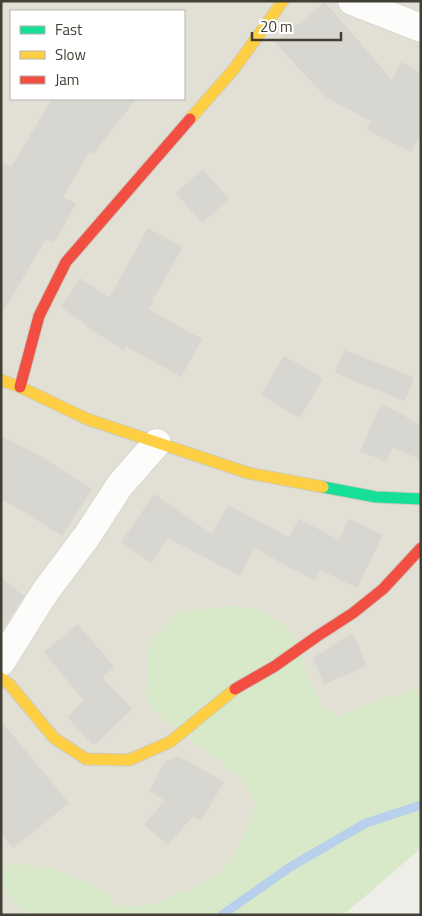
<svg xmlns="http://www.w3.org/2000/svg" width="422" height="916" viewBox="0 0 422 916" font-family="'Titillium Web',sans-serif">
  <style>
    .residential { fill: #e2e0d4; fill-rule: evenodd }
    .green { fill: #d7e9c8 }
    .lines { fill: none; stroke-linecap: round; stroke-linejoin: round }
    .stream { stroke: #b8d0eb; stroke-width: 9 }
    .building { fill: #d7d6d0 }
    .street-casing { stroke: #cccbc5; stroke-width: 29 }
    .fast-casing { stroke: #cdcbbe; stroke-width: 13 }
    .slow-casing { stroke: #cdcbbe; stroke-width: 13 }
    .jam-casing { stroke: #cdcbbe; stroke-width: 13 }
    .street { stroke: #fcfcfb; stroke-width: 28 }
    .fast { stroke: #16e098; stroke-width: 11 }
    .slow { stroke: #ffcf43; stroke-width: 11 }
    .jam { stroke: #f24e42; stroke-width: 11 }
  </style>
  <rect width="100%" height="100%" fill="#eeede7"/>
  <path class="residential" d="M1 1H421V692L412 689 371 703 337 716 322 709 310 683 289 629 263 612 250 608 146 698 154 711 241 778 256 806 234 857 225 867 213 877 188 892H176L162 900 145 906 128 907 115 904 107 893 95 885 82 881 8 895 28 915H1ZM11 11H184V99H11Z"/>
  <polygon class="green" points="236,606 250,608 263,612 289,629 297,641 310,683 322,708 337,716 371,703 413,689 421,692 421,848 347,912 338,915 28,915 8,895 3,878 6,865 20,864 52,869 82,881 95,885 107,893 115,904 128,907 145,906 162,900 176,892 188,892 213,877 225,867 234,857 256,806 241,778 154,711 146,698 149,643 179,611"/>
  <g class="lines">
    <polyline class="stream" points="222,915 290,867 366,823 421,805"/>
  </g>
  <g class="building">
    <polygon points="325,2 392,80 401,62 421,73 421,134 411,152 366,129 371,121 327,98 275,43 296,24 298,25"/>
    <polygon points="52,99 136,99 93,154 90,151 63,197 76,204 54,243 46,239 1,315 1,162 11,167"/>
    <polygon points="203,169 229,199 202,223 176,193"/>
    <polygon points="148,228 183,247 152,301 154,302 149,309 202,339 181,377 126,346 124,350 86,327 87,325 61,307 80,278 109,298"/>
    <polygon points="344,350 414,377 405,401 335,373"/>
    <polygon points="284,356 323,378 300,418 261,395"/>
    <polygon points="381,404 407,416 406,418 421,425 421,460 393,447 386,462 360,451"/>
    <polygon points="1,436 37,454 92,489 62,536 16,507 1,499"/>
    <polygon points="154,494 212,534 228,505 289,537 299,519 339,540 349,519 383,535 357,588 320,570 315,581 254,548 240,576 168,538 151,563 121,542"/>
    <polygon points="1,578 24,596 1,632"/>
    <polygon points="78,624 114,667 102,677 132,709 96,744 92,744 67,717 84,701 44,652"/>
    <polygon points="353,634 367,666 324,684 313,658 342,639"/>
    <polygon points="1,721 69,803 13,848 1,834"/>
    <polygon points="178,756 224,782 201,821 193,816 168,845 144,825 165,800 149,791 166,761"/>
  </g>
  <g class="lines">
    <g class="street-casing">
      <g id="street">
        <polyline points="352,1 421,28"/>
        <polyline points="1,662 45,592 87,536 120,485 157,443"/>
      </g>
    </g>
    <g class="fast-casing">
      <polyline id="fast" points="323,487 376,497 421,499"/>
    </g>
    <g class="slow-casing">
      <g id="slow">
        <polyline points="190,119 234,69 283,1"/>
        <polyline points="1,380 20,387 87,419 248,473 323,487"/>
        <polyline points="1,678 10,685 54,738 86,759 129,760 170,742 235,689"/>
      </g>
    </g>
    <g class="jam-casing">
      <g id="jam">
        <polyline points="20,387 39,316 66,262 190,119"/>
        <polyline points="235,689 275,666 316,637 353,613 383,589 421,548"/>
      </g>
    </g>
    <use href="#street" class="street"/>
    <use href="#fast" class="fast"/>
    <use href="#slow" class="slow"/>
    <use href="#jam" class="jam"/>
  </g>
  <rect width="422" height="916" fill="none" stroke="#433f34" stroke-width="5"/>
  <rect x="10" y="10" width="175" height="90" fill="#ffffff" stroke="#b4b2ae"/>
  <rect x="20" y="26" width="25" height="8" fill="#16e098" stroke="#b4b2ae"/>
  <text x="55" y="35" font-size="15" fill="#433f34">Fast</text>
  <rect x="20" y="51" width="25" height="8" fill="#ffcf43" stroke="#b4b2ae"/>
  <text x="55" y="60" font-size="15" fill="#433f34">Slow</text>
  <rect x="20" y="76" width="25" height="8" fill="#f24e42" stroke="#b4b2ae"/>
  <text x="55" y="85" font-size="15" fill="#433f34">Jam</text>
  <path d="M252 32v8h89v-8" fill="none" stroke="#433f34" stroke-width="2.5"/>
  <text x="260" y="32" font-size="15" fill="#433f34" stroke="#ffffff" stroke-width="4" paint-order="stroke">20 m</text>
</svg>
